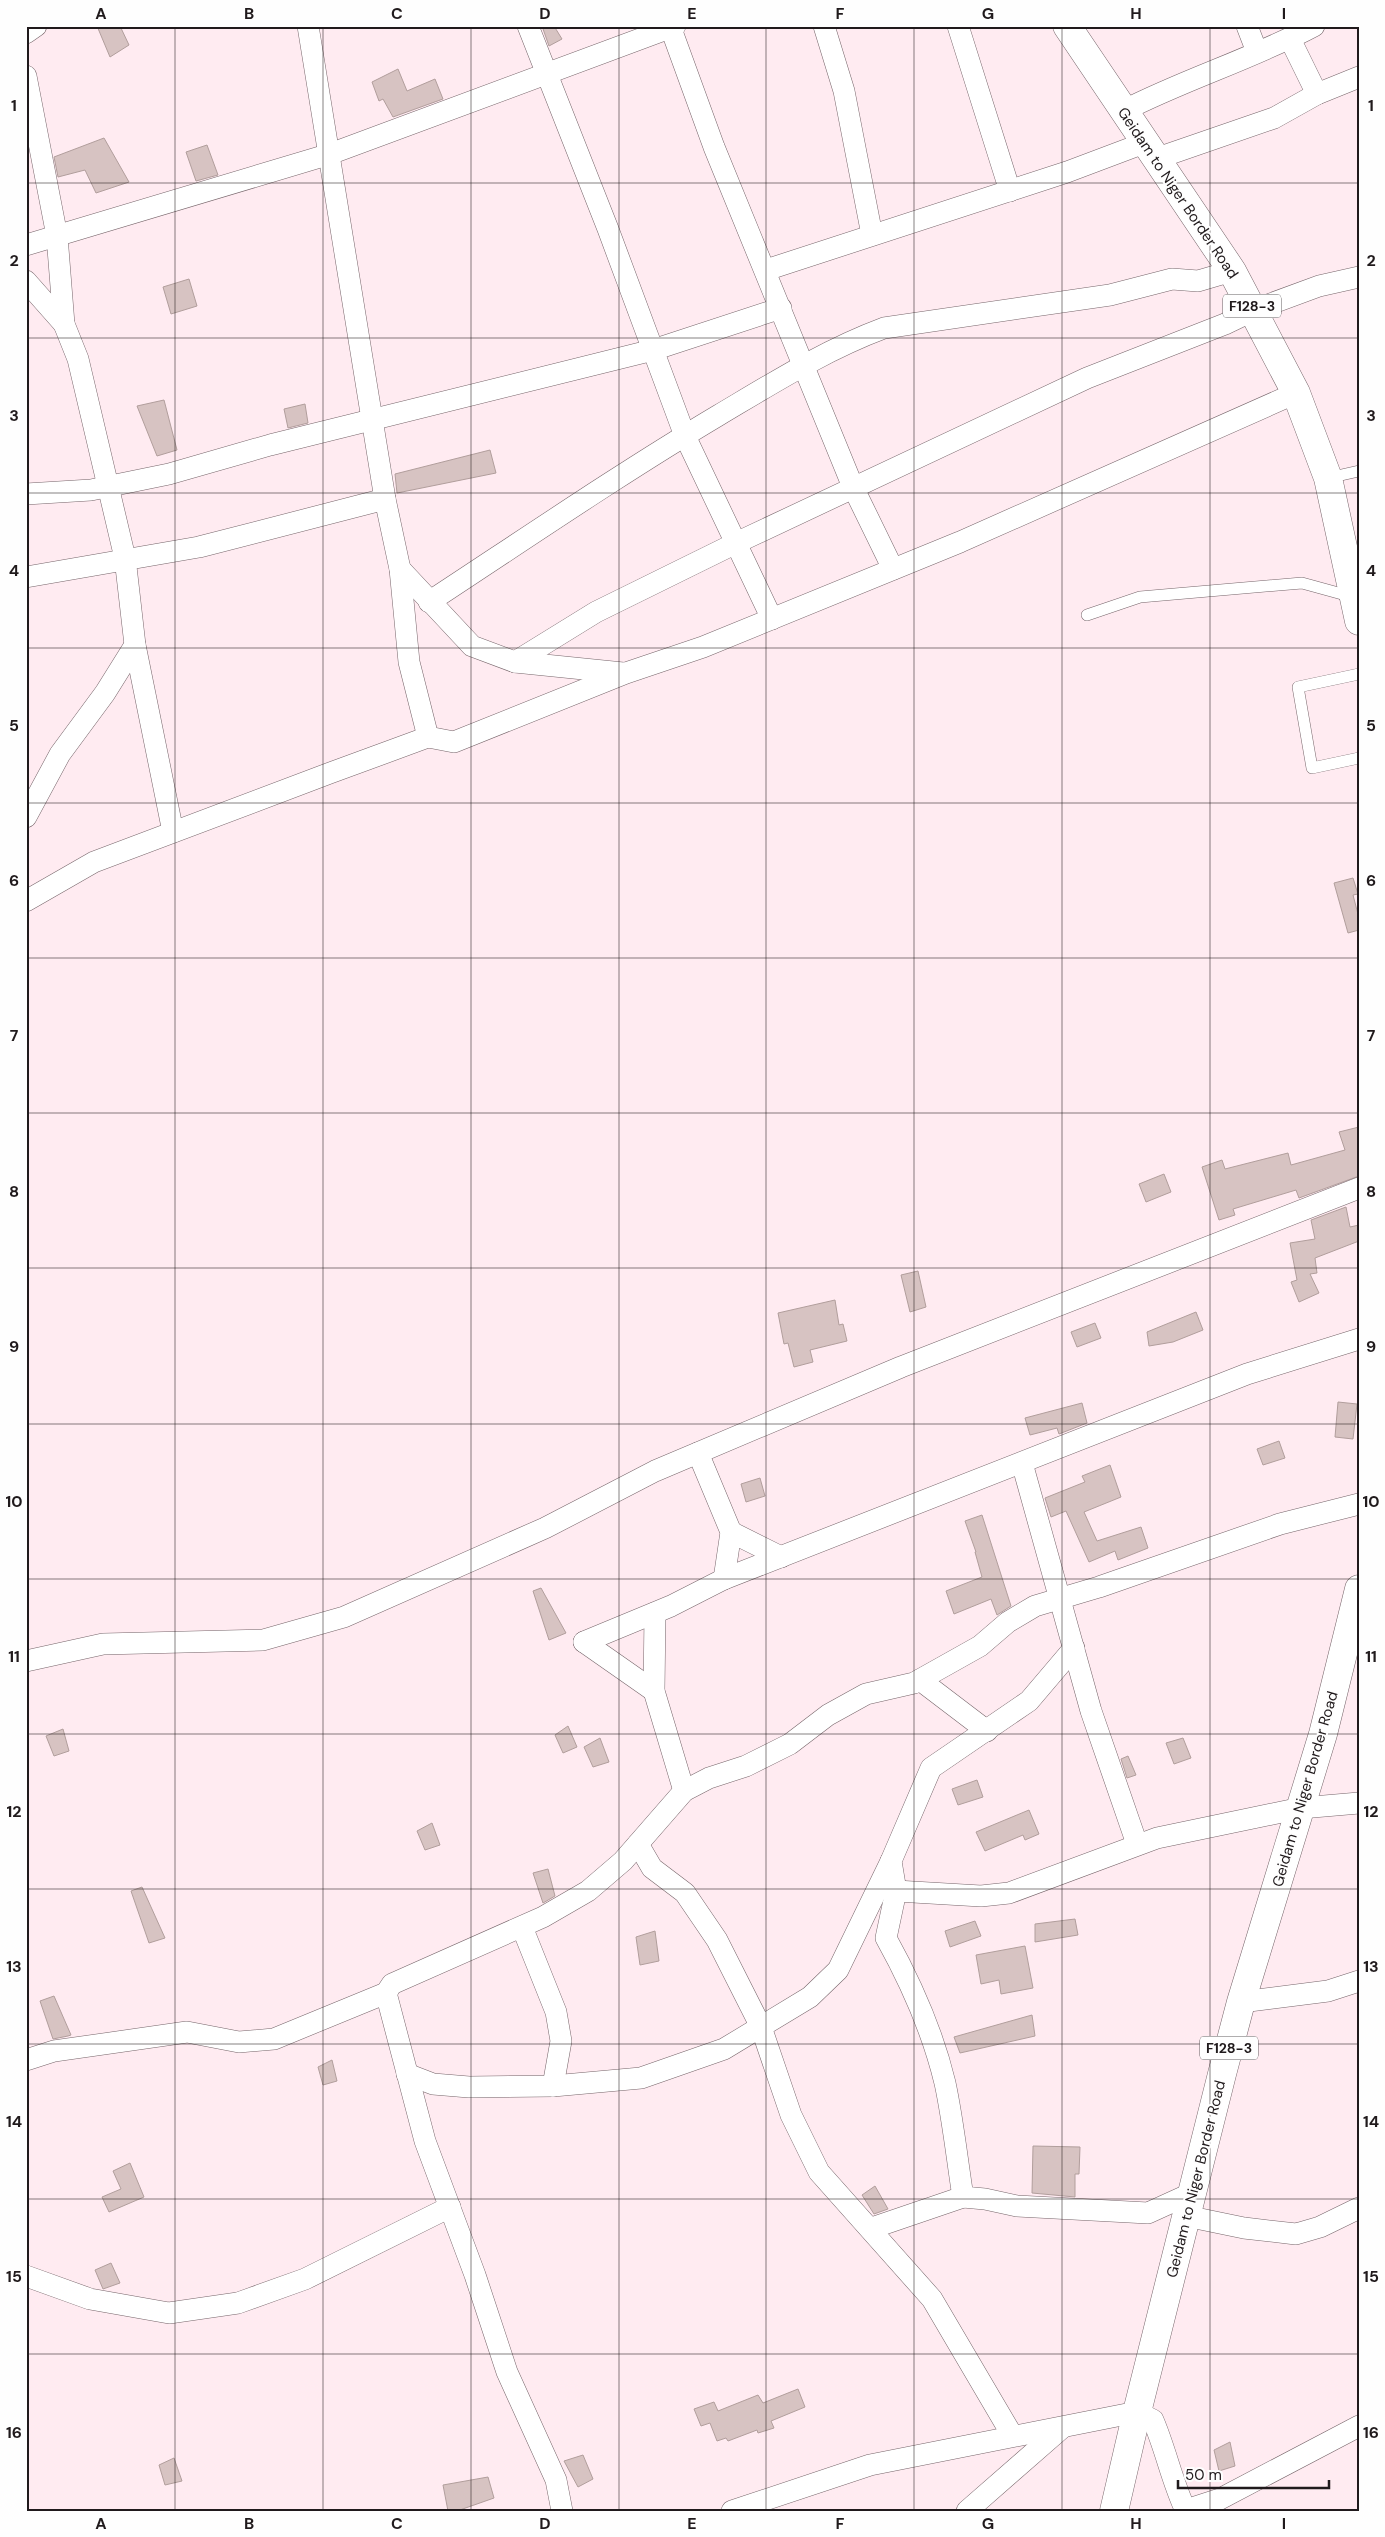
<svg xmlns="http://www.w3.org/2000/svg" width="1385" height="2537" viewBox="0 0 1385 2537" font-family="'DM Sans',sans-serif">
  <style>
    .building { fill: #d7c3c2; stroke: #b19e9c }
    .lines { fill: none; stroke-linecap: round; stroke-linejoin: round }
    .service-casing { stroke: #76656a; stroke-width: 12 }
    .minor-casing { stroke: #76656a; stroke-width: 22 }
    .primary-casing { stroke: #76656a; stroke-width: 29 }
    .service { stroke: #fff; stroke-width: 11 }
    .minor { stroke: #fff; stroke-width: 21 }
    .primary { stroke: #fff; stroke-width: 28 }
    .grid { fill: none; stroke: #201a1c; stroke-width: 1; stroke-opacity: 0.55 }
    .labels { text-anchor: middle; stroke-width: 4; stroke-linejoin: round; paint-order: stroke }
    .shield { fill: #fefefe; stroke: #635e60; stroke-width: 1 }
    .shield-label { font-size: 14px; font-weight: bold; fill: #201a1c }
    .street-label { font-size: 15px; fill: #201a1c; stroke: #fefefe }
    .neatline { fill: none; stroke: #201a1c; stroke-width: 2 }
    .grid-label { font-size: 16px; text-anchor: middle; font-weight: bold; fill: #201a1c }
  </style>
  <rect width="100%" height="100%" fill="#ffebf1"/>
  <g class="building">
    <polygon points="97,26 120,26 129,45 110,57"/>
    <polygon points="542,26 554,26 562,39 549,46"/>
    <polygon points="398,69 407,91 435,79 443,99 393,117 383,99 379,101 372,82"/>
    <polygon points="104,138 129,182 96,193 85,170 58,177 54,157"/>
    <polygon points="207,145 218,175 196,181 186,152"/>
    <polygon points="189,279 197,306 171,314 163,287"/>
    <polygon points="164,400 177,450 157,456 137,406"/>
    <polygon points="305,404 308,423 288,428 284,409"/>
    <polygon points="490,450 496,473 397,493 395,474"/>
    <polygon points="1353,878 1358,894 1353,895 1359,918 1359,930 1348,933 1334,883"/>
    <polygon points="1359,1127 1359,1176 1299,1198 1296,1190 1233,1209 1235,1215 1219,1220 1202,1167 1222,1160 1225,1169 1288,1153 1291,1165 1345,1150 1339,1132"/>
    <polygon points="1164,1174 1171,1192 1146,1202 1139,1184"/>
    <polygon points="1346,1207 1350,1227 1359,1225 1359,1241 1315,1258 1317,1273 1310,1274 1319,1293 1299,1302 1291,1282 1297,1280 1290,1243 1315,1239 1311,1220"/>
    <polygon points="918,1271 926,1307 910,1312 901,1275"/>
    <polygon points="835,1300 839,1325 843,1324 847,1341 810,1350 813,1362 794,1367 788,1343 784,1344 778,1313"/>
    <polygon points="1196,1312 1203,1330 1173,1342 1149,1346 1147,1332"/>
    <polygon points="1095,1323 1101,1338 1077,1347 1071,1332"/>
    <polygon points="1338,1402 1357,1404 1353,1439 1335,1437"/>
    <polygon points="1082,1403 1087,1423 1059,1434 1057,1428 1030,1435 1025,1418"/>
    <polygon points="1279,1441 1285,1458 1263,1465 1257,1449"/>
    <polygon points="1110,1465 1121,1497 1084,1512 1097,1541 1141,1527 1148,1548 1118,1560 1115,1551 1089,1562 1066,1511 1051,1517 1045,1498 1085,1482 1082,1476"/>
    <polygon points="760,1478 765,1496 746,1502 741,1484"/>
    <polygon points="982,1515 1011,1606 997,1615 991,1599 954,1614 946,1591 982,1577 975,1552 976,1552 965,1521"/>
    <polygon points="541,1588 566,1633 549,1640 533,1591"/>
    <polygon points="568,1726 577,1747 563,1753 555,1735"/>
    <polygon points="63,1729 69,1751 54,1756 46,1736"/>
    <polygon points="600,1738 609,1762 593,1767 584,1747"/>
    <polygon points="1183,1738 1191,1758 1174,1764 1166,1743"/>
    <polygon points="1128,1756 1136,1775 1127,1778 1121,1759"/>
    <polygon points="977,1780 983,1797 958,1805 952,1789"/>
    <polygon points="1029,1810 1039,1834 1025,1840 1023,1835 985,1851 976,1832"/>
    <polygon points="432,1823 440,1845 425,1850 417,1831"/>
    <polygon points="548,1869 555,1896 543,1903 533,1873"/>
    <polygon points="142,1887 165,1938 149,1943 131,1891"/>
    <polygon points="1075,1919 1078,1935 1035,1942 1035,1924"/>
    <polygon points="975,1921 981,1936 950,1947 945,1931"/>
    <polygon points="655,1931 659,1961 640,1965 636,1937"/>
    <polygon points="1025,1946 1033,1988 1001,1994 999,1980 981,1984 976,1955"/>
    <polygon points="54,1996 71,2035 68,2036 53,2039 40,2001"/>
    <polygon points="1032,2015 1035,2036 960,2053 954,2037"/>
    <polygon points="332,2060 337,2081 323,2085 318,2067"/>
    <polygon points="1033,2146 1080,2147 1079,2174 1075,2174 1075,2197 1032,2193"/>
    <polygon points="130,2163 144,2197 109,2212 102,2197 121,2189 113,2171"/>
    <polygon points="875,2186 888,2209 874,2214 862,2195"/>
    <polygon points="111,2263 120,2283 103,2289 95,2270"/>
    <polygon points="798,2389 805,2407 771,2421 774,2428 758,2433 757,2430 728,2441 726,2438 717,2441 710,2423 701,2426 694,2409 714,2402 718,2411 758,2395 763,2403"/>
    <polygon points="1230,2442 1235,2466 1219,2471 1214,2450"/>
    <polygon points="583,2455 593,2479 578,2487 564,2461"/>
    <polygon points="174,2458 182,2481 165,2485 159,2465"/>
    <polygon points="488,2477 494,2498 457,2511 448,2511 443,2485"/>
  </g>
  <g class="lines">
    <g class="service-casing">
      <g id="service">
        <polyline points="1328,478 1359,471"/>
        <polyline points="1087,615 1140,597 1302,583 1353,597"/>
        <polyline points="1359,674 1298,687 1312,768 1359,758"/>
      </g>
    </g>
    <g class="minor-casing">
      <g id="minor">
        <polyline points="308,26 385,499 400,569 409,662 428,737"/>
        <polyline points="528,26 608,229 685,436 772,619"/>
        <polyline points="670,26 714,147 853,487 893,569"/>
        <polyline points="824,26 844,91 872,235"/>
        <polyline points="958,26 1010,191"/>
        <polyline points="1247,26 1257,52"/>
        <polyline points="26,33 36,26"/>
        <polyline points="1290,39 1317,94"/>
        <polyline points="26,76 57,236 64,324 78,359 125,558 135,645 173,832"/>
        <path d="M1123 111C1185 79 1252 59 1314 26"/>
        <polyline points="1155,159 1274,118 1317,94 1359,77"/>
        <polyline points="26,245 330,154 675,26"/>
        <polyline points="766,270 1067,172 1144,143"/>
        <polyline points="26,281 64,324"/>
        <polyline points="26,494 91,490 169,474 270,445 653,350 781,308"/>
        <polyline points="400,569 472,646 515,662 623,673"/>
        <polyline points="26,577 199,547 385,499"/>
        <path d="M429 602C525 539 620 474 719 415 773 383 825 350 884 328L1110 295 1172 279 1198 281 1232 271"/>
        <polyline points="515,662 596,612 736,543 1087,378 1225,324 1254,310 1319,286 1359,277"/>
        <polyline points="26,817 60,754 105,693 135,645"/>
        <polyline points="26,901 94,862 330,773 428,737 454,742 626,673 703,647 960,542 1296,393"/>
        <polyline points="698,1453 731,1532 724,1579"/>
        <polyline points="1022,1463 1091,1711 1137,1844"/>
        <polyline points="731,1532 781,1557"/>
        <polyline points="655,1613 654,1691 684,1791"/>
        <polyline points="584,1642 671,1606 724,1579 1247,1374 1359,1339"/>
        <polyline points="584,1642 654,1691"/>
        <path d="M1074 1648 1029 1701 931 1768 891 1861 896 1891 886 1938C911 1983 933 2033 945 2083 953 2120 957 2159 963 2197L985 2199 1017 2206 1148 2213 1192 2193"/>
        <polyline points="26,1661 103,1644 263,1640 344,1617 545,1528 655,1471 901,1367 1359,1188"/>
        <polyline points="920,1680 987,1731"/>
        <polyline points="638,1844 652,1868 685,1893 717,1940 761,2027 791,2115 819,2172 932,2299 1012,2435"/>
        <polyline points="896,1891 981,1896 1009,1893 1157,1838 1301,1808 1359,1803"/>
        <polyline points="522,1927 556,2012 561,2041 553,2086"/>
        <polyline points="386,1993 425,2141 475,2275 507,2372 556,2480 562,2511"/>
        <polyline points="1241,2002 1328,1991 1359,1981"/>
        <polyline points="26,2060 54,2051 187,2032 239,2042 274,2039 386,1993 392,1984 543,1917 588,1891 623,1861 684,1791 709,1778 746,1766 790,1744 828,1715 866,1694 914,1683 980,1646 1008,1622 1035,1606 1099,1587 1280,1524 1359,1504"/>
        <polyline points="407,2074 433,2084 469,2087 553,2086 641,2078 724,2049 810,1997 838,1970 891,1861"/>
        <polyline points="1186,2216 1244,2228 1296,2234 1320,2227 1359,2208"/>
        <polyline points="872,2228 963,2197"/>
        <polyline points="26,2276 90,2299 169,2313 238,2303 305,2279 450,2207"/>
        <polyline points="1186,2510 1220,2499 1359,2426"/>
        <path d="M732 2511 870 2465 1137 2412 1153 2420C1166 2450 1172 2482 1186 2511"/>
        <polyline points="967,2511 1063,2427"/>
      </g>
    </g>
    <g class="primary-casing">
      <g id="primary">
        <polyline points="1067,26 1232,271 1296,393 1328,478 1359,621"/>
        <polyline points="1114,2511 1137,2412 1222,2074 1241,2002 1323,1734 1359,1589"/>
      </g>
    </g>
    <use href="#service" class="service"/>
    <use href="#minor" class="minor"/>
    <use href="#primary" class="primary"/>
  </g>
  <path class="grid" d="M175 26V2511M323 26V2511M471 26V2511M619 26V2511M766 26V2511M914 26V2511M1062 26V2511M1210 26V2511M26 183H1359M26 338H1359M26 493H1359M26 648H1359M26 803H1359M26 958H1359M26 1113H1359M26 1268H1359M26 1424H1359M26 1579H1359M26 1734H1359M26 1889H1359M26 2044H1359M26 2199H1359M26 2354H1359"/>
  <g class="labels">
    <g class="shield">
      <rect x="1223" y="294.5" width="58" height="23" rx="4"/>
      <rect x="1200" y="2036.5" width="58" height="23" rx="4"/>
    </g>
    <g class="shield-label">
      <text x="1252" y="311">F128-3</text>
      <text x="1229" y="2053">F128-3</text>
    </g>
    <g class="street-label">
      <text transform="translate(1178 193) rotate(56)" y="5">Geidam to Niger Border Road</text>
      <text transform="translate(1305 1789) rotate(-74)" y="5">Geidam to Niger Border Road</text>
      <text transform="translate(1196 2179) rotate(-76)" y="5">Geidam to Niger Border Road</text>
    </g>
  </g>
  <rect width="1385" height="2537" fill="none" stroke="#fefefe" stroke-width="55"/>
  <path d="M1178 2480v8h151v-8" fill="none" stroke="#201a1c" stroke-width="2.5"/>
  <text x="1185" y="2480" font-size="15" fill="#201a1c" stroke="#fefefe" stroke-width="4" paint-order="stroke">50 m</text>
  <rect x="28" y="28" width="1330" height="2482" class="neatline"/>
  <g class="grid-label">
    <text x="101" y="19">A</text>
    <text x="249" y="19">B</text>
    <text x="397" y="19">C</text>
    <text x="545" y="19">D</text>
    <text x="692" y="19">E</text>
    <text x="840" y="19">F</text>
    <text x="988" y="19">G</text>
    <text x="1136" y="19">H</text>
    <text x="1284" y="19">I</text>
    <text x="14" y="111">1</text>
    <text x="1371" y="111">1</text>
    <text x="14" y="266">2</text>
    <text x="1371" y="266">2</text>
    <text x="14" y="421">3</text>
    <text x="1371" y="421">3</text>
    <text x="14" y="576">4</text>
    <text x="1371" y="576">4</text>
    <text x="14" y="731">5</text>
    <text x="1371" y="731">5</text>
    <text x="14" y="886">6</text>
    <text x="1371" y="886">6</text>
    <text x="14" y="1041">7</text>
    <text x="1371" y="1041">7</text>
    <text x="14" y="1197">8</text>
    <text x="1371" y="1197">8</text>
    <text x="14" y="1352">9</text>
    <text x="1371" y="1352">9</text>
    <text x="14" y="1507">10</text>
    <text x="1371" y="1507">10</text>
    <text x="14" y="1662">11</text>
    <text x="1371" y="1662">11</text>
    <text x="14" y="1817">12</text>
    <text x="1371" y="1817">12</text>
    <text x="14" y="1972">13</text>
    <text x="1371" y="1972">13</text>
    <text x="14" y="2127">14</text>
    <text x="1371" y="2127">14</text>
    <text x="14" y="2282">15</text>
    <text x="1371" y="2282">15</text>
    <text x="14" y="2438">16</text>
    <text x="1371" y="2438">16</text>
    <text x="101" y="2529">A</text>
    <text x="249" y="2529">B</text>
    <text x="397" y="2529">C</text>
    <text x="545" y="2529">D</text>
    <text x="692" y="2529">E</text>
    <text x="840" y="2529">F</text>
    <text x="988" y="2529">G</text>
    <text x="1136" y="2529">H</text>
    <text x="1284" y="2529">I</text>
  </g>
</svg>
